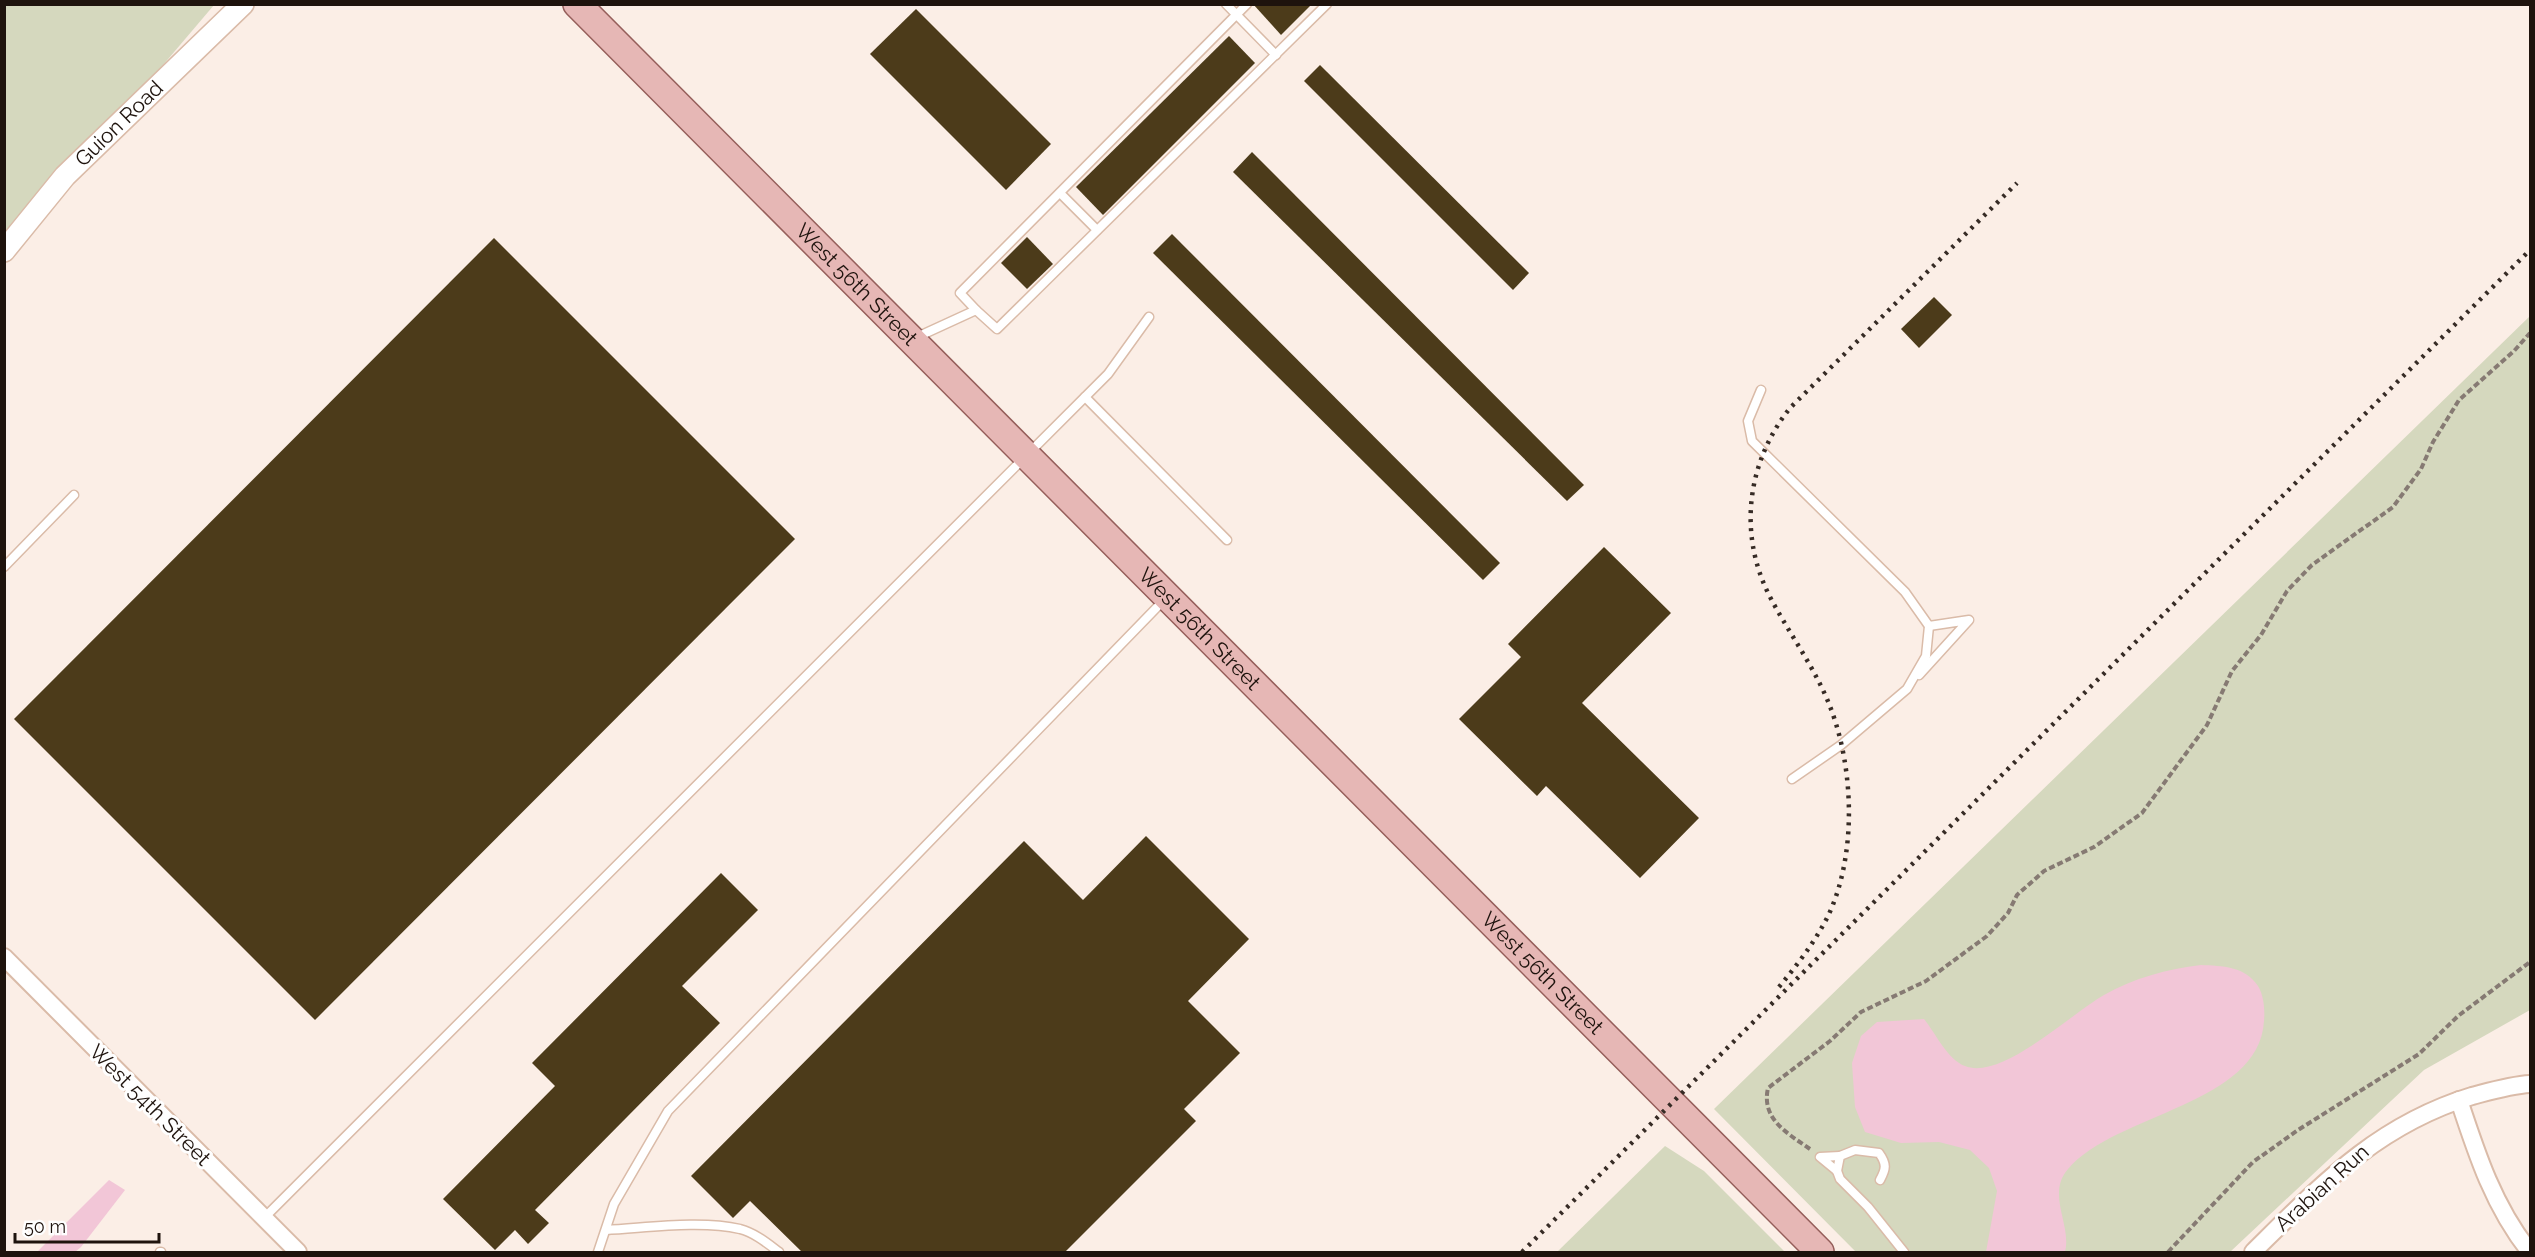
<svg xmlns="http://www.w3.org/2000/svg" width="2535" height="1257" viewBox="0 0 2535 1257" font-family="Raleway,sans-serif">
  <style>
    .green { fill: #d5d8be }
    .water { fill: #f2c6d7 }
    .building { fill: #4c3b1a }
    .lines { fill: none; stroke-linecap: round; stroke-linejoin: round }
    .service-casing { stroke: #dabba8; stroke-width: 11 }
    .minor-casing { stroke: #dabba8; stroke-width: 20 }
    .tertiary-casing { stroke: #dabba8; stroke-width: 24 }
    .primary-casing { stroke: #955e5a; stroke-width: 30 }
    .path { stroke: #867a73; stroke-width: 4; stroke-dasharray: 6 3; stroke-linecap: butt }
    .service { stroke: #fff; stroke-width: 8 }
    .minor { stroke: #fff; stroke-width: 16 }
    .tertiary { stroke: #fff; stroke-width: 21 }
    .primary { stroke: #e6b7b5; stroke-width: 27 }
    .rail { stroke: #362b25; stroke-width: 4.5; stroke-dasharray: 3 6; stroke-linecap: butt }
    .labels { text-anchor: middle; stroke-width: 6; stroke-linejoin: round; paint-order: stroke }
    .street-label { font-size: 21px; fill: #1e130d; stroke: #fefefe }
  </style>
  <rect width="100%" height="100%" fill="#fbeee6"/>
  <g class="green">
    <polygon points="5,5 214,5 5,251"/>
    <polygon points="2530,316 2530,1010 2424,1070 2230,1252 1856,1252 1714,1109"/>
    <polygon points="1665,1146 1704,1171 1785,1252 1557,1252"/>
  </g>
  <g class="water">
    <path d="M2201 965C2222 966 2245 966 2258 986 2264 996 2265 1010 2264 1021 2259 1105 2116 1113 2068 1169 2046 1194 2072 1225 2065 1252H1986L1997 1191 1989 1168 1970 1150 1939 1142 1901 1143 1865 1132 1855 1107 1852 1063 1861 1036 1877 1022 1924 1019C1936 1034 1948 1060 1965 1066 2001 1081 2072 1013 2104 995 2134 978 2167 969 2201 965Z"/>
    <polygon points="109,1180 125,1190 81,1247 75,1252 37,1252"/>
  </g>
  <g class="building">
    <polygon points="1253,4 1312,4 1281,35"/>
    <polygon points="916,9 1051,144 1006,190 870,54"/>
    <polygon points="1229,36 1255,63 1103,215 1076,187"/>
    <polygon points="1320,65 1529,273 1513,290 1304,81"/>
    <polygon points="1252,152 1584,485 1567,501 1233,172"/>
    <polygon points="1172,234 1500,563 1483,580 1153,253"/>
    <polygon points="1027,237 1053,264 1027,289 1001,263"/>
    <polygon points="494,238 795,539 315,1020 14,719"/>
    <polygon points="1934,297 1952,315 1919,348 1901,329"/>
    <polygon points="1604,547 1671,613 1582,703 1699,818 1640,878 1546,786 1537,796 1459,719 1521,657 1508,644"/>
    <polygon points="1146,836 1249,939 1188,1001 1240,1053 1184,1109 1196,1121 1065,1252 802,1252 750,1201 733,1218 691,1176 1024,841 1083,900"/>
    <polygon points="721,873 758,910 682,986 720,1023 535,1210 549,1223 528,1244 515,1230 495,1250 443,1199 555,1086 532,1063"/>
  </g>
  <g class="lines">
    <g class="service-casing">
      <g id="service">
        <polyline points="1226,4 1276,55"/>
        <polyline points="1060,193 1097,230"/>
        <polyline points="976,310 960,293 1247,4"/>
        <polyline points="915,338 976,310 997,329 1327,4"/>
        <polyline points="1761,390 1748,421 1752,441 1905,592 1929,626 1926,656 1907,689 1841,745 1792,779"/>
        <polyline points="1085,397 1227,540"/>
        <polyline points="4,567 74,495"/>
        <polyline points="1919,675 1969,620 1929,626"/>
        <polyline points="1837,1171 1820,1157 1840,1156"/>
        <path d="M1880 1180C1886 1169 1887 1164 1879 1153L1855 1150 1840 1156 1837 1171 1840 1179 1868 1207 1904 1252"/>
        <polyline points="264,1218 1108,374 1149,317"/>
        <path d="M606 1230C647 1228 700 1220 740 1229 755 1233 767 1243 779 1252"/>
        <polyline points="160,1252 161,1252"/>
        <polyline points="598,1252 614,1204 668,1111 1164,600"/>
      </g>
    </g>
    <g class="minor-casing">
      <g id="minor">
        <polyline points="4,957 298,1252"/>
        <path d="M2459 1100C2477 1155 2494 1207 2530 1252"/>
        <path d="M2253 1252C2321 1185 2377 1125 2472 1096 2491 1091 2511 1085 2530 1084"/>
      </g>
    </g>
    <g class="tertiary-casing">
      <g id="tertiary">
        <path id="s1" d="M4 251 65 176 243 4"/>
      </g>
    </g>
    <g class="primary-casing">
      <g id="primary">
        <path id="s2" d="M577 4 1820 1252"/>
      </g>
    </g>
    <g class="path">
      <path d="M1810 1149C1787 1133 1761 1119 1768 1088L1830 1041 1861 1012 1926 981 1987 936 2008 913 2017 895 2044 871 2094 847 2142 813 2207 725 2232 671 2261 635 2287 591 2312 565 2393 507 2421 469 2433 442 2459 400 2514 351 2530 333"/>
      <polyline points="2168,1252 2253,1162 2298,1130 2419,1054 2458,1016 2530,962"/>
    </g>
    <use href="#service" class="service"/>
    <use href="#minor" class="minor"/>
    <use href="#tertiary" class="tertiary"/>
    <use href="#primary" class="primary"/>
    <g class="rail">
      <path d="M1779 987C1797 965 1815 942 1828 916 1858 853 1854 762 1827 699 1811 662 1787 630 1769 595 1738 533 1747 462 1790 408L2017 183"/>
      <polyline points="1522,1252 2530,250"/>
    </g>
  </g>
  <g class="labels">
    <g class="street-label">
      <text dy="7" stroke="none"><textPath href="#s1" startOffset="172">Guion Road</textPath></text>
      <text dy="7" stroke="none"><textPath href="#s2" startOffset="396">West 56th Street</textPath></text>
      <text dy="7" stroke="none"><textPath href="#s2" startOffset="882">West 56th Street</textPath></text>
      <text dy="7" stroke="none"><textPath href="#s2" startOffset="1368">West 56th Street</textPath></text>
      <text transform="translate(150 1105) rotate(45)" y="7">West 54th Street</text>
      <text transform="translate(2322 1188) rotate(-42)" y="7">Arabian Run</text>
    </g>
  </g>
  <rect width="2535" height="1257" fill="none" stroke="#1e130d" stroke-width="12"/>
  <path d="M15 1233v9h144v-9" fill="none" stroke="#1e130d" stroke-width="3"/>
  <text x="24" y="1233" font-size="18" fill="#1e130d" stroke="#fefefe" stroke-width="4.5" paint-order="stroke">50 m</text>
</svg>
